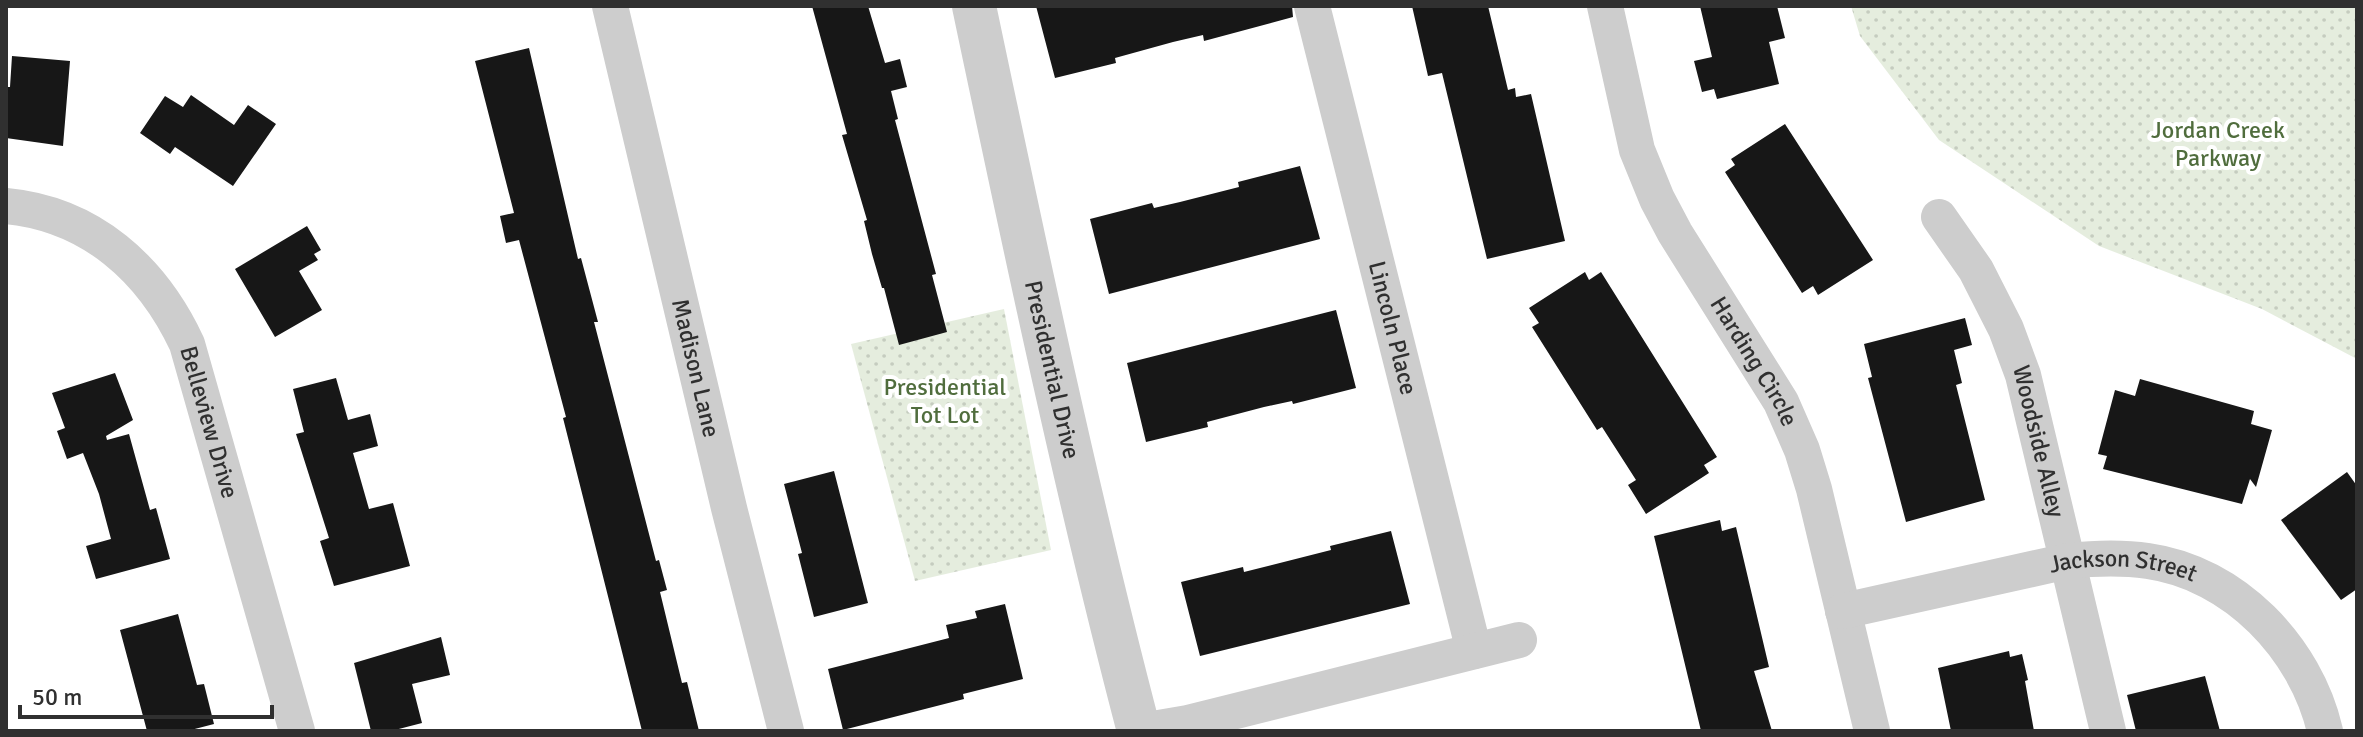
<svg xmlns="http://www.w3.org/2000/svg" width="2363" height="737" viewBox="0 0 2363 737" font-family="Signika,sans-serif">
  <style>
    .park { fill: url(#park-dots) }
    .building { fill: #171717 }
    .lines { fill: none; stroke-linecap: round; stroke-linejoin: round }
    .minor { stroke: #cdcdcd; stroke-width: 36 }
    .tertiary { stroke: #cdcdcd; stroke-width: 44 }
    .labels { text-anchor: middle; stroke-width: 8; stroke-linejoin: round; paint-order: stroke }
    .park-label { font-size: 24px; fill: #506d3d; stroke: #fff }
    .street-label { font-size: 24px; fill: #303030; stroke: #fff }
  </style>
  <defs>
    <pattern id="park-dots" width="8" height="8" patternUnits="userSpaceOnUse" patternTransform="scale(2)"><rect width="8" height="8" fill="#e5edde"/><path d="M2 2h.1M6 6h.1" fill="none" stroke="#c5ccbf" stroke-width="1.8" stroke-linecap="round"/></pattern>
  </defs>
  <rect width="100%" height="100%" fill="#fff"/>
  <g class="park">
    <polygon points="1851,6 2357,6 2357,359 2262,309 2099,246 1939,140 1860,36"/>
    <polygon points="1004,309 1051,550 915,581 851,344"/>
  </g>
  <g class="building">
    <polygon points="812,6 868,6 885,63 900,59 907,87 891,91 898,119 895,120 936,274 932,275 947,332 899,345 884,288 882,288 872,254 864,221 867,220 842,135 847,134"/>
    <polygon points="1036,6 1292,6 1293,17 1204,41 1203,35 1173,42 1115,58 1116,63 1055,78"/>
    <polygon points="1412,6 1488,6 1508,90 1515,88 1516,97 1531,94 1565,241 1487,259 1442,73 1428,76"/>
    <polygon points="1700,6 1777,6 1785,38 1769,42 1779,84 1717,99 1714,89 1702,92 1694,61 1712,57"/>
    <polygon points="529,48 578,259 581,258 598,322 594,322 656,561 659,560 667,590 660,592 682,683 687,682 699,731 642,731 563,418 566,417 519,240 506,243 500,216 514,213 475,61"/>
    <polygon points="12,56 70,61 63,146 6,138 6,87 10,87"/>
    <polygon points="191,95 234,125 248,105 276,124 233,186 175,147 170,154 140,133 165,96 183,107"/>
    <polygon points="1785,124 1873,260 1818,295 1813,286 1802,293 1725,172 1735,165 1731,159"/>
    <polygon points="1300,166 1320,239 1109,294 1090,219 1152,203 1154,208 1180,202 1239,187 1238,182"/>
    <polygon points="307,226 321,250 314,254 318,260 299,271 322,310 275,337 235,269"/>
    <polygon points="1585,272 1589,280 1601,272 1717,457 1704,465 1709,473 1646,514 1628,485 1636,480 1602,427 1597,430 1532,327 1539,323 1529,308"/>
    <polygon points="1336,310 1356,388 1293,404 1292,401 1264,407 1207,422 1208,427 1146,442 1127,363"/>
    <polygon points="1965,318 1972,345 1954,350 1962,383 1956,385 1985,500 1906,522 1868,378 1872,377 1864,344"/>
    <polygon points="115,373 133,420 106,436 107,440 129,434 150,510 156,508 170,559 96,579 86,546 111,539 99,494 83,453 67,459 57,431 65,428 52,393"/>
    <polygon points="336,378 348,420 370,414 378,446 353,453 369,509 393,503 410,566 334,586 320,541 329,538 296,434 304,432 293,389"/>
    <polygon points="2140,379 2254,411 2251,424 2272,430 2256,487 2250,479 2242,504 2103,469 2107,456 2098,454 2115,390 2135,396"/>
    <polygon points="834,471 868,603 814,617 798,554 802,553 784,484"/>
    <polygon points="2347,472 2357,486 2357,589 2341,600 2281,520"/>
    <polygon points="1720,520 1722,531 1736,527 1769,667 1754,671 1772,731 1701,731 1674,619 1654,536"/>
    <polygon points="1391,531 1410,604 1200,656 1181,582 1243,567 1244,572 1331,550 1330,546"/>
    <polygon points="1005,604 1023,679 963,694 964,699 843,730 828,669 949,638 946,625 977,618 975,611"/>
    <polygon points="178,614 197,685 204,684 214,724 187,731 147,731 120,630"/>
    <polygon points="441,637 450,675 412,684 422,723 391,731 371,731 354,663"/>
    <polygon points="2009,651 2010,657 2022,654 2028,680 2025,681 2034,731 1951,731 1938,668"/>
    <polygon points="2205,676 2220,731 2136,731 2127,695"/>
  </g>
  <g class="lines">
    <g class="minor">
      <path id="s1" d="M610 6 729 508 786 731"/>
      <path id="s2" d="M1312 6 1474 651"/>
      <path id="s3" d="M1605 6 1637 150 1657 199 1675 233 1781 402 1802 450 1814 489 1872 731"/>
      <path id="s4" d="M6 206C91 214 152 269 187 344L297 731"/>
      <path id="s5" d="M1939 217 1976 270 2006 329 2023 375 2108 731"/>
      <path id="s6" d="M1843 611 2068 561C2095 558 2121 557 2148 561 2234 573 2306 648 2325 731"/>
      <polyline points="1141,731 1188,723 1519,640"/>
    </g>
    <path class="tertiary" id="s7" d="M974 6C1025 248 1076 491 1139 731"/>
  </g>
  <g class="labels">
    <g class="park-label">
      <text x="2218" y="138">Jordan Creek<tspan x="2218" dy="28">Parkway</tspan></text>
      <text x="945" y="395">Presidential<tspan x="945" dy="28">Tot Lot</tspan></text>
    </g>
    <g class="street-label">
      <text dy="8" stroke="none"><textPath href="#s2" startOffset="332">Lincoln Place</textPath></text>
      <text dy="8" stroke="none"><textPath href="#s3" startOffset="390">Harding Circle</textPath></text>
      <text dy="8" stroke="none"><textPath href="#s1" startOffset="372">Madison Lane</textPath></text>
      <text dy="8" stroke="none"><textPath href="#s7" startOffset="372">Presidential Drive</textPath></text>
      <text dy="8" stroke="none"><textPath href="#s4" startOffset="320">Belleview Drive</textPath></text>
      <text dy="8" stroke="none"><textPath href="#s5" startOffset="248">Woodside Alley</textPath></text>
      <text dy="8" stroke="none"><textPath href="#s6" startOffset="286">Jackson Street</textPath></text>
    </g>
  </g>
  <rect width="2363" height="737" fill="none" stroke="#303030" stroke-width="16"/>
  <path d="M20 705v12h252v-12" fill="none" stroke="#303030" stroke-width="4"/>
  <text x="32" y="705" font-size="24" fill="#303030" stroke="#ffffff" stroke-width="6" paint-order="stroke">50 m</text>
</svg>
